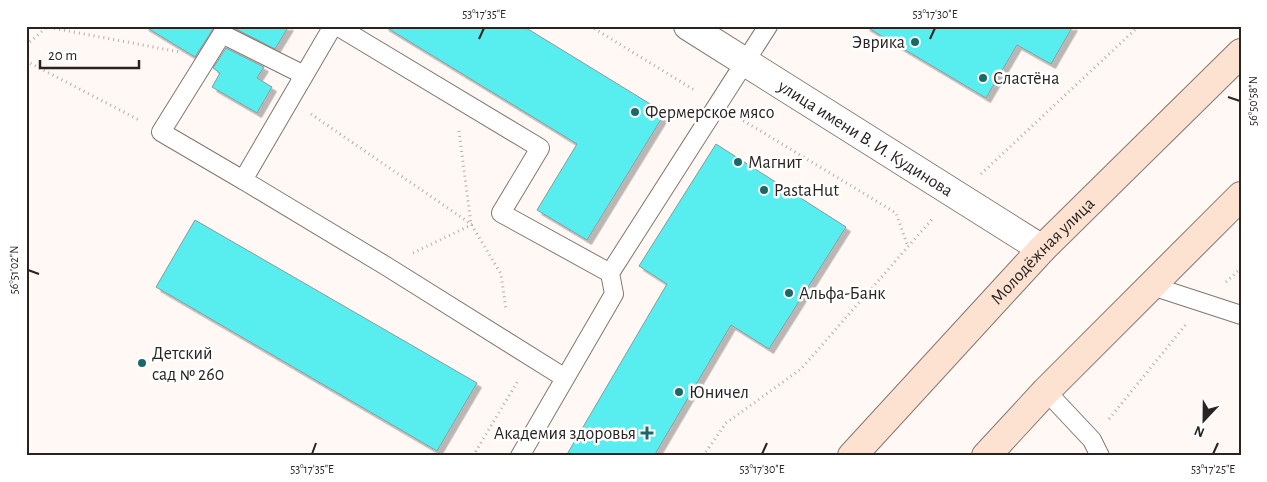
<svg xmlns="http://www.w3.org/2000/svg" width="1267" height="482" viewBox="0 0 1267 482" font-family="'Alegreya Sans',sans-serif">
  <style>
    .building { fill: #59edef; stroke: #899b9b; filter: url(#shadow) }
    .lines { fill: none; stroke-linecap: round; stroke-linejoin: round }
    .service-casing { stroke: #84776f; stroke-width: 20 }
    .minor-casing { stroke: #84776f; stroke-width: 30 }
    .secondary-casing { stroke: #84776f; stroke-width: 30 }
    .path { stroke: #b3adaa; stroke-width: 3; stroke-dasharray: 1 4; stroke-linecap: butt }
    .service { stroke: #fff; stroke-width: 18 }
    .minor { stroke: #fff; stroke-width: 28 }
    .secondary { stroke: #fde2d1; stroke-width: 28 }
    .ticks { fill: none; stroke: #292421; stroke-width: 2 }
    .poi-dot { fill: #1b6869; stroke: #fff; stroke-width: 2 }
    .labels { text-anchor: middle; stroke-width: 5; stroke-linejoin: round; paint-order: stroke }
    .poi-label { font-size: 18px; fill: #292421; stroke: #fff; text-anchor: start }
    .street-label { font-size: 18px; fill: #292421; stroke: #fff }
    .neatline { fill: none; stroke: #292421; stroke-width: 2 }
    .ticks-label { font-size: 12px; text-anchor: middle; fill: #292421 }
  </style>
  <defs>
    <filter id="shadow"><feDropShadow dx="4.5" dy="4.5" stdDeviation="0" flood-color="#0004"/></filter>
  </defs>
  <rect width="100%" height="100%" fill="#fff8f5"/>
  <g class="building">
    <polygon points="144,26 215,26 195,57"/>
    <polygon points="230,26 289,26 275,49"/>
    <polygon points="384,26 523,26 665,113 587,240 537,210 577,144"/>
    <polygon points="865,26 1073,26 1051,64 1017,45 986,98"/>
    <polygon points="226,48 264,67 257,78 272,87 257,113 212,87 220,73 213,68"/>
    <polygon points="716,144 846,227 769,349 731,325 654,456 566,456 667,284 639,266"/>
    <polygon points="195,220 477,383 437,451 156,287"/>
  </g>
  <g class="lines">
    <g class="service-casing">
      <g id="service">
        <polyline points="333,26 243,180 386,266 565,378"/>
        <polyline points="337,26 540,148 501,213 610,273"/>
        <polyline points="243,180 161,132 222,34 304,75"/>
        <polyline points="1152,286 1241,315"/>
        <polyline points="1046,391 1092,440 1100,456"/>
        <polyline points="520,456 614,294 610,273 768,26"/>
      </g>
    </g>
    <g class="minor-casing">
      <g id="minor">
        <path id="s1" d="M688 26 1042 249"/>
      </g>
    </g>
    <g class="secondary-casing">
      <g id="secondary">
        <path id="s2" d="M852 456 1042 249 1241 53"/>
        <polyline points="986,456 1046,391 1241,196"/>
      </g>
    </g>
    <g class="path">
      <polyline points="590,26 696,91"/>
      <polyline points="26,45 47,27 180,52"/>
      <polyline points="26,61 139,120"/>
      <polyline points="311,114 471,224 501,274 506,310"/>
      <polyline points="739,118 896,213 908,247"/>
      <polyline points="459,131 471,224"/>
      <polyline points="981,174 1139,26"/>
      <polyline points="413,253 473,224"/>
      <polyline points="1226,282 1241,268"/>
      <polyline points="1109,419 1187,323"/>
      <polyline points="473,456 519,379"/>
      <polyline points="703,456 726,423 801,369 934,217"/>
    </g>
    <use href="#service" class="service"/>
    <use href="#minor" class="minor"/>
    <use href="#secondary" class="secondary"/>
  </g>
  <path class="ticks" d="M479 39 484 28M930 39 935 28M1228 97 1240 101M28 270 39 274M312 454 316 443M762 454 767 443M1213 454 1218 443"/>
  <g class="poi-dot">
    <circle cx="915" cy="42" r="5"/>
    <circle cx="983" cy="78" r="5"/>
    <circle cx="635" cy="112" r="5"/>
    <circle cx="738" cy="162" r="5"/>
    <circle cx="764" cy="190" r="5"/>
    <circle cx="789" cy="293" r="5"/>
    <circle cx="142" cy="363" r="5"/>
    <circle cx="679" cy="392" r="5"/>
    <path d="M644.5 425.5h5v5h5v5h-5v5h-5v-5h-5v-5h5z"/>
  </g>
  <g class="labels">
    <g class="poi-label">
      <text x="905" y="48" text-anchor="end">Эврика</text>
      <text x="993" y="84">Сластёна</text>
      <text x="645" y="118">Фермерское мясо</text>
      <text x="748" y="168">Магнит</text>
      <text x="774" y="196">PastaHut</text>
      <text x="799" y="299">Альфа-Банк</text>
      <text x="152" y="359">Детский<tspan x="152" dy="21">сад № 260</tspan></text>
      <text x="689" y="398">Юничел</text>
      <text x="636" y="439" text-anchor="end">Академия здоровья</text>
    </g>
    <g class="street-label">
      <text dy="6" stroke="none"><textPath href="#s1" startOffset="210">улица имени В. И. Кудинова</textPath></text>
      <text dy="6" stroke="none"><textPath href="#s2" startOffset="280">Молодёжная улица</textPath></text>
    </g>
  </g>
  <rect width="1267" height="482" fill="none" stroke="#ffffff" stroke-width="55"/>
  <g transform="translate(1204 420) rotate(202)" stroke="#ffffff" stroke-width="4" paint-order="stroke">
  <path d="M0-4L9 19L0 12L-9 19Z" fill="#292421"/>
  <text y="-8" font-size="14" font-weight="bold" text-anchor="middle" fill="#292421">N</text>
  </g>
  <path d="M40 60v8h99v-8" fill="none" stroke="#292421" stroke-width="2.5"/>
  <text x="48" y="60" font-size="15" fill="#292421" stroke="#ffffff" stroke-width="4" paint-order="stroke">20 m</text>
  <rect x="28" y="28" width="1212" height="426" class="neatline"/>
  <g class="ticks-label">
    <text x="484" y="18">53°17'35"E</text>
    <text x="935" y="18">53°17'30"E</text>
    <text transform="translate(1253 101) rotate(-90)" y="4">56°50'58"N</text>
    <text transform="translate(14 270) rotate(-90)" y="4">56°51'02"N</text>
    <text x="312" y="473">53°17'35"E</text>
    <text x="762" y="473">53°17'30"E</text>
    <text x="1213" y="473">53°17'25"E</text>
  </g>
</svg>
